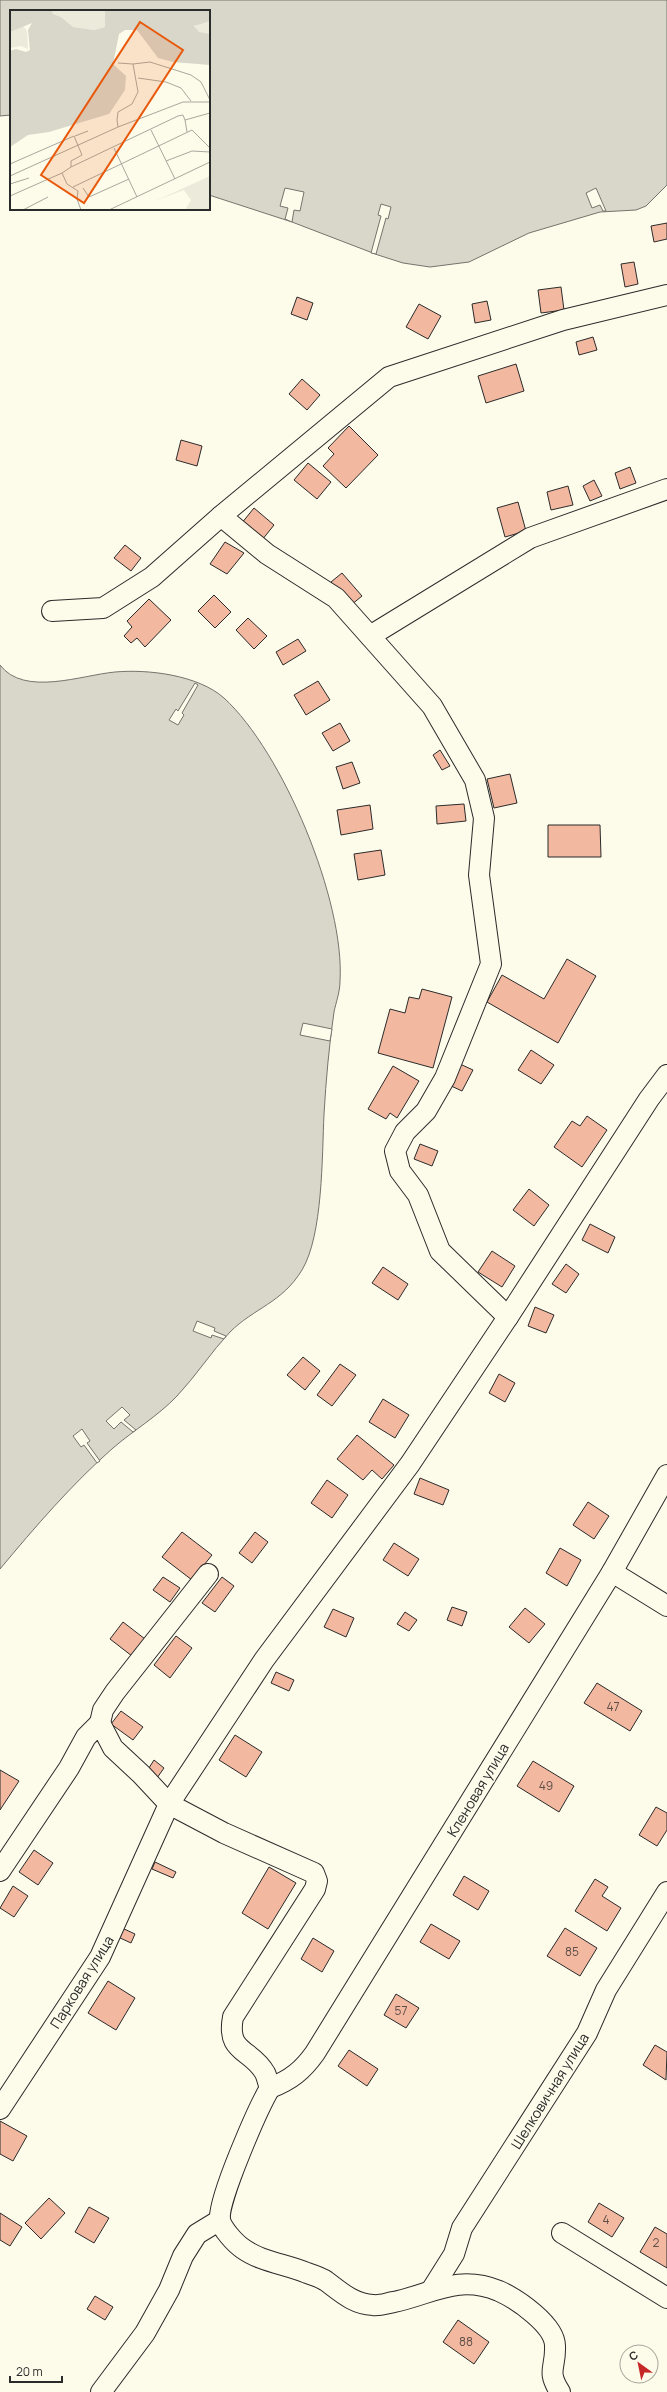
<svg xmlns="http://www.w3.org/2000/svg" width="667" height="2392" viewBox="0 0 667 2392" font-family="Manrope,sans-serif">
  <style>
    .water { fill: #d8d7c9; stroke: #74746e }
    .pier { fill: #fdfbea; stroke: #74746e }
    .building { fill: #f2b8a0; stroke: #2b2b2b }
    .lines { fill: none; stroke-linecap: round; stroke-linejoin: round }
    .minor-casing { stroke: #2b2b2b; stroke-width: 22 }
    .minor { stroke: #fdfbea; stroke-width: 20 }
    .labels { text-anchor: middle; stroke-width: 3; stroke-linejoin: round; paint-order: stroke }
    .number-label { font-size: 12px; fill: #5d4e48 }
    .street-label { font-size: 14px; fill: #2b2b2b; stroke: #fdfbea }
    .inset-road { fill: none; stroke: #a9a89e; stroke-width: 1 }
    .view { fill: #e8590c; fill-opacity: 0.15; stroke: #e8590c; stroke-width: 2 }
    .inset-edge { fill: none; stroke: #2b2b2b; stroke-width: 2 }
  </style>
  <rect width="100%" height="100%" fill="#fdfbea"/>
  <g class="water">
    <polygon points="0,0 667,0 667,185 646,206 636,210 600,212 529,233 469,262 430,267 403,263 378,255 292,222 209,195 209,11 11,11 11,115 0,116"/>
    <path d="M0 665C24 697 82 675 115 672 148 669 198 675 224 698 283 752 345 901 340 981 340 992 336 1002 334 1012 329 1046 326 1080 324 1114 322 1156 323 1235 302 1270 282 1303 254 1308 230 1332 211 1352 196 1376 177 1396 158 1416 134 1430 113 1448 72 1484 35 1527 0 1569Z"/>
  </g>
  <g class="pier">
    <polygon points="285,188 304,192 300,211 294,210 292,222 285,219 288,208 280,206"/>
    <polygon points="596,188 606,211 603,211 600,205 592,208 586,193"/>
    <polygon points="381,204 391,207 388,219 386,218 376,254 371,253 381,216 378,215"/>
    <polygon points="195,683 198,685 182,713 184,715 178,725 169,720 176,709 178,711"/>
    <polygon points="303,1023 332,1029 330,1041 300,1035"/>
    <polygon points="197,1321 215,1328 214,1331 226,1336 224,1339 212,1335 211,1338 193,1331"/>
    <polygon points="122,1407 130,1415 124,1420 136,1430 133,1432 121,1422 114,1429 106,1421"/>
    <polygon points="82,1429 90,1441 87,1443 100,1461 97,1463 84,1445 81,1447 73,1436"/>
  </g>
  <g class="building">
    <polygon points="667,223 667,239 654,242 651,226"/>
    <polygon points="634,262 638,284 625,287 621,264"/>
    <polygon points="561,287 564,310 541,313 538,290"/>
    <polygon points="297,297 313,303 307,320 291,314"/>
    <polygon points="487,301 491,320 475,323 472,304"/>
    <polygon points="419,304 441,316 428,339 406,327"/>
    <polygon points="593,337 597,350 579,355 576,342"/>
    <polygon points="516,364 524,391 486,403 478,376"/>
    <polygon points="302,379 320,395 307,410 289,394"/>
    <polygon points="349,426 378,455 346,488 323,466 334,454 328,448"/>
    <polygon points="181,440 202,446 197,466 176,460"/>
    <polygon points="308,463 331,482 317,499 294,480"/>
    <polygon points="630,467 636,483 620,489 615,473"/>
    <polygon points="594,480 602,496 590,501 583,486"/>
    <polygon points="568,486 573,505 551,510 547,492"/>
    <polygon points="518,502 526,531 505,537 497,508"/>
    <polygon points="254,508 274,525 262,540 241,524"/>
    <polygon points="225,542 244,553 227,574 210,564"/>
    <polygon points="125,545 141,558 131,571 114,558"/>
    <polygon points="342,573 362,596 351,605 331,582"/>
    <polygon points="214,595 231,612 215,628 198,611"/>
    <polygon points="149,599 171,620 145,647 137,638 131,643 124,636 132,627 127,621"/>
    <polygon points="248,618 267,636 254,649 236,630"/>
    <polygon points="298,639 306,651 283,665 276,652"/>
    <polygon points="318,681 330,700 306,715 294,695"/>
    <polygon points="340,723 350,741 333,751 322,733"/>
    <polygon points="440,750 450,766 442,770 433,755"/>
    <polygon points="352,762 360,783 343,789 336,767"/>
    <polygon points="510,774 517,803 494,808 487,779"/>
    <polygon points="464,804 466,821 437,824 436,806"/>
    <polygon points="370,805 373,829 341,835 337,810"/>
    <polygon points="548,825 600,825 601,857 548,857"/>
    <polygon points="381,850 385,875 358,880 354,854"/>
    <polygon points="567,959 596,976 558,1043 487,1002 502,975 544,999"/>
    <polygon points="422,989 452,997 433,1068 378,1053 390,1009 405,1013 409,997 419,999"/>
    <polygon points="531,1050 554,1065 541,1084 518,1070"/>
    <polygon points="460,1064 473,1070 462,1091 449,1085"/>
    <polygon points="393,1066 419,1081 397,1118 390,1113 386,1119 368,1109"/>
    <polygon points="587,1116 607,1130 582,1167 554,1147 572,1121 580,1126"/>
    <polygon points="420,1144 438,1151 432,1166 414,1159"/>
    <polygon points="529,1189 549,1205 534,1226 513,1210"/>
    <polygon points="590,1224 615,1237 608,1253 582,1240"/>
    <polygon points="492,1251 515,1266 502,1287 478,1272"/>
    <polygon points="566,1264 579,1274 566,1293 552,1284"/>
    <polygon points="383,1267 408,1284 398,1300 372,1283"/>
    <polygon points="535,1307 554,1315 546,1333 528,1326"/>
    <polygon points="303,1357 320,1371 305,1390 287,1375"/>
    <polygon points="340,1364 356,1375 332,1406 317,1395"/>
    <polygon points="499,1374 515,1383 505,1402 489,1393"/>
    <polygon points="383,1399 409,1415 395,1438 369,1422"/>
    <polygon points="357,1435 394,1465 382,1479 372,1470 363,1480 337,1459"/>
    <polygon points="420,1478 449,1490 443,1505 414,1494"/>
    <polygon points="327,1480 348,1495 332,1518 311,1503"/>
    <polygon points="588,1502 609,1516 594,1539 573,1525"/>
    <polygon points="182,1532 212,1555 192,1580 162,1557"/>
    <polygon points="255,1532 268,1542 252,1563 239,1553"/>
    <polygon points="394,1543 419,1559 408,1576 383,1560"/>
    <polygon points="560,1548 581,1560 567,1586 546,1573"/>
    <polygon points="163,1577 180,1588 170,1602 153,1590"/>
    <polygon points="222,1577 234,1586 215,1612 202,1603"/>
    <polygon points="452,1607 467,1612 462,1626 447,1620"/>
    <polygon points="525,1608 545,1624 529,1643 509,1627"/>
    <polygon points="333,1609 354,1618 346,1637 324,1627"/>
    <polygon points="405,1612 417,1620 409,1631 397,1624"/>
    <polygon points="123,1622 145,1639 132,1656 110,1639"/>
    <polygon points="176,1636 192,1648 170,1678 154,1665"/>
    <polygon points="276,1672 294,1680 289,1691 271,1683"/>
    <polygon points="597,1683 642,1711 630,1731 584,1703"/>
    <polygon points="121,1711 143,1727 133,1740 111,1724"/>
    <polygon points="235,1735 262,1752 246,1777 219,1760"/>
    <polygon points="154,1760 164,1768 157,1778 147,1771"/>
    <polygon points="533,1761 574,1786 559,1812 517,1786"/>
    <polygon points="0,1770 19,1781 0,1810"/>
    <polygon points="656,1807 667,1813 667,1830 657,1846 639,1835"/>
    <polygon points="34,1850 53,1863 38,1885 19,1872"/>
    <polygon points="155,1862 176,1872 173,1878 152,1869"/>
    <polygon points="269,1867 296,1883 268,1929 242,1913"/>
    <polygon points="464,1876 489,1891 478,1910 453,1895"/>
    <polygon points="595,1879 608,1887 602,1896 621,1908 607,1931 575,1911"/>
    <polygon points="13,1886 28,1896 14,1917 0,1908"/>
    <polygon points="431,1924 460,1941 449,1959 420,1942"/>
    <polygon points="122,1928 135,1934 131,1943 118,1937"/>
    <polygon points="565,1928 597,1948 580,1976 547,1956"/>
    <polygon points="313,1938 334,1951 322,1972 301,1959"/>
    <polygon points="108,1981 135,1998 116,2030 88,2013"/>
    <polygon points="396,1994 419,2008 406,2028 384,2015"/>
    <polygon points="655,2045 667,2052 666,2080 643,2065"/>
    <polygon points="349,2050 378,2069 367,2086 338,2066"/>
    <polygon points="0,2121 27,2136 13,2161 0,2154"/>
    <polygon points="49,2198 65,2213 41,2239 25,2223"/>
    <polygon points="599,2203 624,2218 612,2237 588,2222"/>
    <polygon points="89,2207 109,2218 94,2243 75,2232"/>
    <polygon points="0,2213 22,2227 10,2246 0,2240"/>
    <polygon points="655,2227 667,2234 667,2268 640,2252"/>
    <polygon points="95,2296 113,2307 105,2320 87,2309"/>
    <polygon points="458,2320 489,2342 474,2364 443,2342"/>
  </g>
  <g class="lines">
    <g class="minor-casing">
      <g id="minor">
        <polyline points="667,295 563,320 389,377 221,516 267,554 336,598 432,706 475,780 484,818 479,875 491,964 445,1078 426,1111 405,1132 395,1151 400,1171 418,1195 440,1251 508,1317 649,1099 667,1075"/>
        <polyline points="52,611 103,608 152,577 221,516"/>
        <polyline points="370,636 530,538 667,489"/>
        <polyline points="612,1572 667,1606"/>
        <polyline points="100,1723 103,1710 115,1692 208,1574"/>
        <path d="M0 1871 69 1768 86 1737 100 1723 113 1748 141 1774 169 1804 224 1833 314 1873 317 1881 315 1889 233 2017C226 2054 251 2048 265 2073 267 2077 268 2083 270 2088 259 2106 217 2201 220 2220 222 2229 235 2243 242 2248 261 2262 286 2264 307 2273 313 2275 320 2277 326 2281 341 2292 353 2304 373 2305 380 2306 387 2303 394 2302 432 2294 457 2274 499 2291 517 2299 555 2325 555 2346 556 2369 546 2370 560 2392"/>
        <path d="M270 2088C291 2080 303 2070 315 2053L612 1572 667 1475"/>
        <polyline points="0,2109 100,1957 169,1804 264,1660 410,1464 508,1317"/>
        <polyline points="562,2233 667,2298"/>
        <polyline points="432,2289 454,2254 462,2228 587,2033 606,1990 667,1892"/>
        <polyline points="101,2392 145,2333 169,2290 183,2256 197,2234 220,2220"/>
      </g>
    </g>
    <use href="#minor" class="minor"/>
  </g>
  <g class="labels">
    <g class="number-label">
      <text x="613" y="1711">47</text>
      <text x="546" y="1790">49</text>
      <text x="572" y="1956">85</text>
      <text x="401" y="2015">57</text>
      <text x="606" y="2224">4</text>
      <text x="656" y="2247">2</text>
      <text x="466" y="2346">88</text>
    </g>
    <g class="street-label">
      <text transform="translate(478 1790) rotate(-59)" y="5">Кленовая улица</text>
      <text transform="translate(82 1982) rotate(-58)" y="5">Парковая улица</text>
      <text transform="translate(550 2091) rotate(-58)" y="5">Шелковичная улица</text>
    </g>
  </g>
  <g transform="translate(10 10)">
    <rect width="200" height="200" fill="#fdfbea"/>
    <path d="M45 0H95V17L84 20 63 17 51 7 43 4 42 1ZM200 11V24L190 23 184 19 187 13ZM13 16 17 21 18 39 11 36 0 38V22ZM200 166V200H175L181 190 174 180 145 191Z" fill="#ecebdb"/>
    <path d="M0 0H45L42 1 43 4 51 7 63 17 84 20 95 17V0H200V11L184 16 189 22 200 24V55L163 52 148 48 127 20H115L109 24 103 54 116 66 115 80 99 104 39 122 18 125 0 137V41L6 39 16 42 20 40 18 20 22 13 0 22Z" fill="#d8d7c9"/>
    <path class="inset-road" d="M108 53 123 54M128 68 156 72 171 78 181 91M200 90 191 72 181 65 140 52 123 54 128 82 122 94 108 102 107 110 108 117 173 92H200M141 120 165 169M177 122 175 110 200 103M65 126 78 121M104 138 127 187M156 151 182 141 200 142M0 154 64 126 72 145 61 151V157L52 163 0 186M61 157 168 106 173 105 175 110M52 163 57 174 68 181 67 189 71 200M0 166 108 117M0 174 19 168M63 177 182 120 200 138M73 178 79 187 119 169M13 200 38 187M99 200 200 152"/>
    <path class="view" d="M130 12 173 40 74 193 31 165Z"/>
    <rect width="200" height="200" class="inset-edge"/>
  </g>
  <g transform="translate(639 2364) rotate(327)"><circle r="19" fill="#fdfbea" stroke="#a9a89e"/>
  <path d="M0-3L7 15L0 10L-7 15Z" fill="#c62828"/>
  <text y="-6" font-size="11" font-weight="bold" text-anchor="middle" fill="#2b2b2b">С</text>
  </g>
  <path d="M10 2376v6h52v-6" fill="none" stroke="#2b2b2b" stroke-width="2"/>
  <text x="16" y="2376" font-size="12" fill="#2b2b2b" stroke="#fdfbea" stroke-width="3" paint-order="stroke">20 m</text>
</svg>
